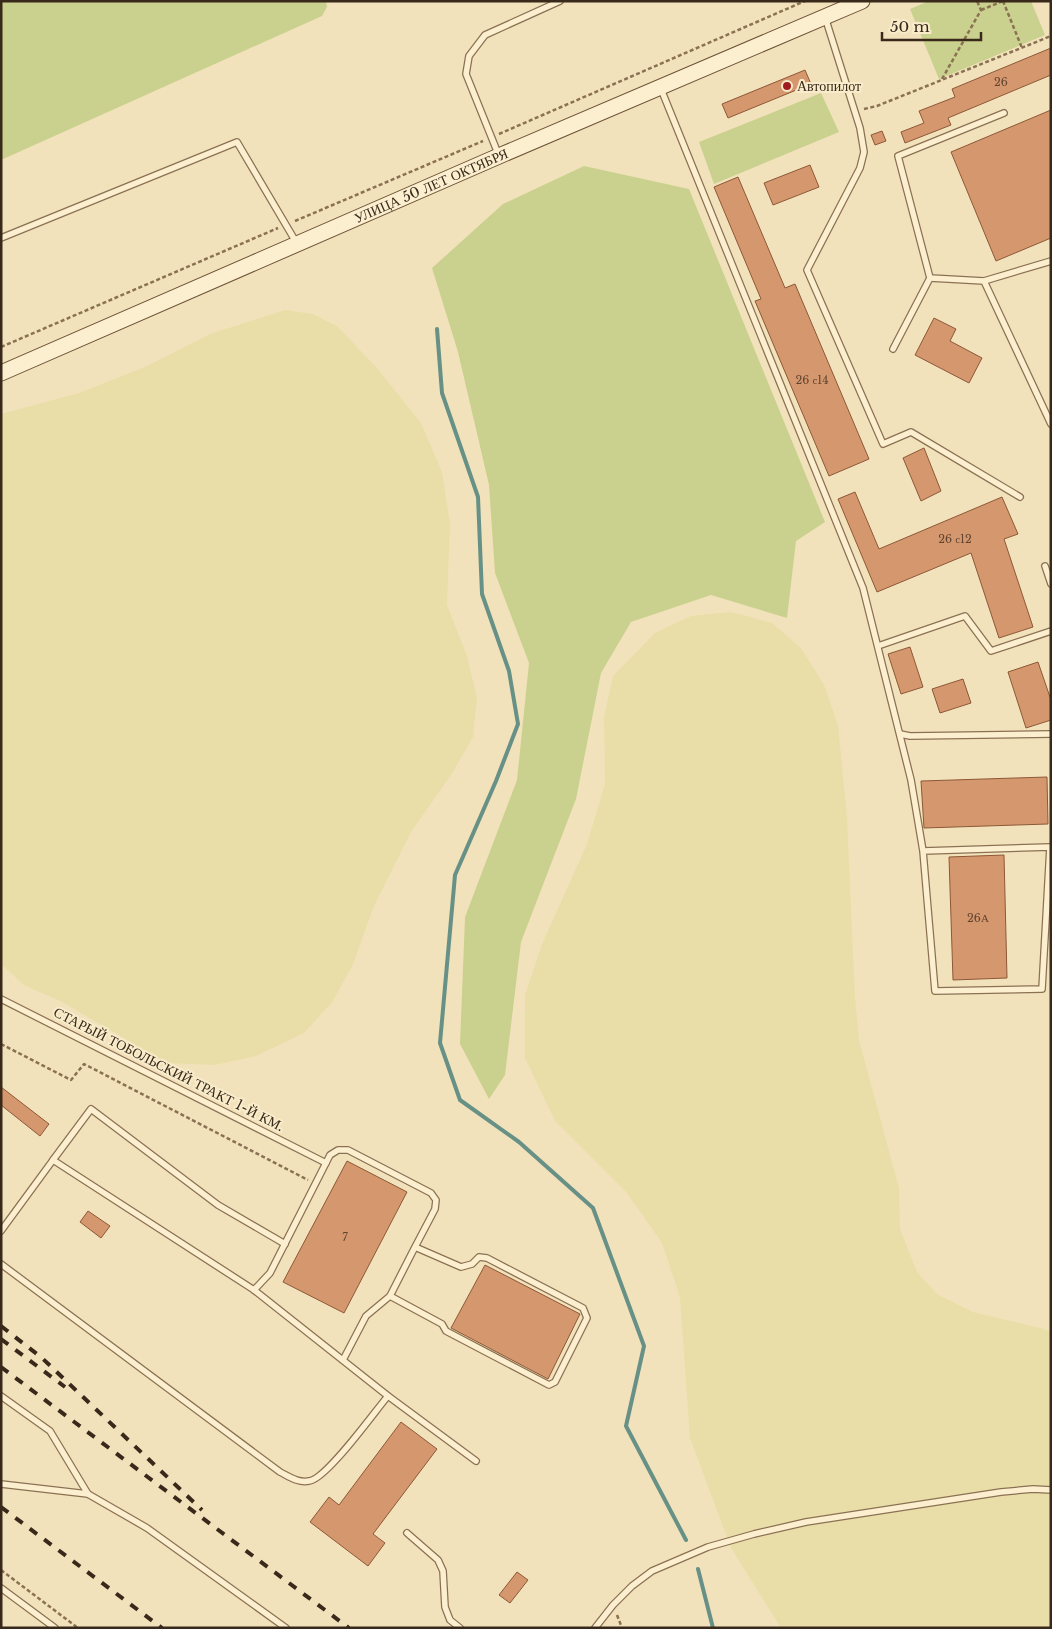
<svg xmlns="http://www.w3.org/2000/svg" width="1052" height="1629" viewBox="0 0 1052 1629" font-family="'Libre Baskerville',serif">
  <style>
    .farmland { fill: #e9dea8 }
    .green { fill: #cad18e }
    .lines { fill: none; stroke-linecap: round; stroke-linejoin: round }
    .stream { stroke: #679186; stroke-width: 4 }
    .building { fill: #d5976d; stroke: #8d5837 }
    .service-casing { stroke: #8b7153; stroke-width: 8 }
    .secondary-casing { stroke: #6d5237; stroke-width: 17 }
    .path { stroke: #8b7153; stroke-width: 2.5; stroke-dasharray: 4 2.5; stroke-linecap: butt }
    .service { stroke: #fcefcf; stroke-width: 5.5 }
    .secondary { stroke: #fcefcf; stroke-width: 15 }
    .rail { stroke: #39291a; stroke-width: 4; stroke-dasharray: 9 9; stroke-linecap: butt }
    .poi-dot { fill: #a01d1f; stroke: #f9eccb; stroke-width: 2 }
    .labels { text-anchor: middle; stroke-width: 4; stroke-linejoin: round; paint-order: stroke }
    .number-label { font-size: 11px; fill: #60442f }
    .poi-label { font-size: 14px; fill: #39291a; stroke: #f9eccb; text-anchor: start }
    .street-label { font-size: 14px; fill: #39291a; stroke: #f9eccb }
  </style>
  <rect width="100%" height="100%" fill="#f2e2bb"/>
  <g class="farmland">
    <polygon points="285,310 313,314 337,326 376,367 421,423 442,472 450,523 447,605 467,656 477,698 473,737 453,772 411,832 374,906 353,964 333,1001 304,1033 256,1056 215,1065 167,1063 62,1002 24,985 1,964 1,414 79,393 145,367 210,334"/>
    <polygon points="731,612 772,623 801,648 824,685 838,725 847,817 855,998 859,1040 899,1188 900,1229 917,1272 937,1294 973,1312 1044,1329 1051,1332 1051,1628 781,1628 731,1548 690,1438 680,1297 662,1243 627,1193 555,1121 525,1058 525,995 542,944 587,844 605,784 604,717 613,676 655,633 691,616"/>
  </g>
  <g class="green">
    <polygon points="1,1 326,1 327,7 322,16 1,160"/>
    <polygon points="929,1 1031,1 1045,35 939,79 910,9"/>
    <polygon points="821,93 839,132 714,184 699,142"/>
    <polygon points="584,166 689,189 825,522 796,541 787,618 711,595 631,622 601,673 576,799 521,942 505,1075 489,1099 460,1044 465,917 517,780 529,663 495,573 489,485 458,352 432,268 503,204"/>
  </g>
  <g class="lines">
    <g class="stream">
      <polyline points="437,329 442,393 478,497 482,594 509,671 518,724 496,781 455,875 440,1043 460,1100 519,1142 593,1208 644,1346 626,1426 686,1540"/>
      <polyline points="698,1569 713,1628"/>
    </g>
  </g>
  <g class="building">
    <polygon points="1051,48 1051,75 948,118 951,125 905,143 901,132 924,123 919,111 955,97 952,89"/>
    <polygon points="805,70 811,84 728,118 722,104"/>
    <polygon points="1051,110 1051,238 996,261 951,152"/>
    <polygon points="882,131 886,141 875,145 871,135"/>
    <polygon points="810,165 819,187 773,205 764,183"/>
    <polygon points="738,177 785,288 795,284 869,459 829,476 755,301 761,299 714,187"/>
    <polygon points="934,318 956,329 950,341 982,358 969,383 915,355"/>
    <polygon points="924,448 941,491 921,501 903,458"/>
    <polygon points="855,492 879,549 1002,497 1018,534 1004,539 1033,627 999,638 971,553 877,592 838,499"/>
    <polygon points="910,647 923,687 901,694 888,654"/>
    <polygon points="1038,662 1051,700 1051,720 1026,728 1008,672"/>
    <polygon points="963,679 971,703 940,713 932,689"/>
    <polygon points="1047,777 1048,824 924,828 921,781"/>
    <polygon points="1004,855 1007,978 953,980 949,857"/>
    <polygon points="1,1087 49,1124 40,1136 1,1105"/>
    <polygon points="347,1161 407,1192 344,1313 283,1282"/>
    <polygon points="88,1211 110,1226 101,1238 80,1222"/>
    <polygon points="485,1265 580,1314 548,1379 451,1328"/>
    <polygon points="401,1422 437,1449 373,1534 385,1543 368,1566 310,1522 329,1497 339,1505"/>
    <polygon points="517,1572 528,1580 510,1603 499,1595"/>
  </g>
  <g class="lines">
    <g class="service-casing">
      <g id="service">
        <polyline points="825,17 860,128 864,152 860,168 807,270 883,444 911,432 1020,497"/>
        <polyline points="661,89 863,588 911,780 923,851 935,991 1042,989 1050,847 923,851"/>
        <polyline points="1004,113 898,156 930,278 984,281 1051,424"/>
        <polyline points="499,156 466,74 469,56 485,35 560,1"/>
        <polyline points="1,238 237,142 296,242"/>
        <polyline points="984,281 1051,261"/>
        <polyline points="893,349 930,278"/>
        <polyline points="1045,566 1051,584"/>
        <polyline points="878,646 965,616 991,651 1051,631"/>
        <polyline points="900,734 910,736 1051,734"/>
        <polyline points="1,999 326,1163"/>
        <polyline points="53,1160 91,1109 218,1205 285,1244"/>
        <polyline points="1,1231 53,1160 254,1290 388,1396 476,1461"/>
        <path d="M1 1264 280 1472C290 1477 298 1483 309 1481 326 1480 375 1411 388 1396"/>
        <polyline points="254,1290 270,1273 330,1155 338,1150 348,1150 431,1193 436,1200 435,1209 415,1247 461,1267 472,1264 479,1257 487,1258 583,1308 587,1318 555,1382 549,1385 446,1331 442,1324 390,1296 415,1247"/>
        <polyline points="343,1360 366,1316 390,1296"/>
        <polyline points="1,1396 50,1431 88,1494"/>
        <polyline points="1,1484 88,1494 147,1528 286,1628"/>
        <polyline points="407,1533 438,1560 443,1571 445,1607 450,1620 460,1628"/>
        <polyline points="1,1588 55,1628"/>
        <polyline points="595,1628 613,1605 632,1586 652,1571 708,1547 754,1534 806,1522 1001,1492 1033,1489 1051,1490"/>
      </g>
    </g>
    <g class="secondary-casing">
      <g id="secondary">
        <path id="s1" d="M1 373 499 156 862 1"/>
      </g>
    </g>
    <g class="path">
      <polyline points="1003,1 1022,48"/>
      <polyline points="981,10 1003,1"/>
      <polyline points="942,79 981,10 977,1"/>
      <polyline points="864,109 877,106 1051,36"/>
      <polyline points="499,134 805,1"/>
      <polyline points="295,221 483,141"/>
      <polyline points="1,347 278,228"/>
      <polyline points="1,1044 71,1080 84,1064 308,1180"/>
      <polyline points="1,1570 78,1628"/>
      <polyline points="617,1615 622,1628"/>
    </g>
    <use href="#service" class="service"/>
    <use href="#secondary" class="secondary"/>
    <g class="rail">
      <polyline points="1,1326 42,1358 202,1510"/>
      <polyline points="1,1339 65,1387"/>
      <polyline points="1,1367 349,1628"/>
      <polyline points="1,1507 162,1628"/>
    </g>
  </g>
  <circle class="poi-dot" cx="787" cy="86" r="5"/>
  <g class="labels">
    <g class="number-label">
      <text x="1001" y="86">26</text>
      <text x="812" y="384">26 с14</text>
      <text x="955" y="543">26 с12</text>
      <text x="978" y="922">26А</text>
      <text x="345" y="1241">7</text>
    </g>
    <g class="poi-label">
      <text x="797" y="91">Автопилот</text>
    </g>
    <g class="street-label">
      <text dy="5" stroke="none"><textPath href="#s1" startOffset="469">УЛИЦА 50 ЛЕТ ОКТЯБРЯ</textPath></text>
      <text transform="translate(169 1069) rotate(27)" y="5">СТАРЫЙ ТОБОЛЬСКИЙ ТРАКТ 1-Й КМ.</text>
    </g>
  </g>
  <rect width="1052" height="1629" fill="none" stroke="#39291a" stroke-width="5"/>
  <path d="M882 32v8h99v-8" fill="none" stroke="#39291a" stroke-width="2.5"/>
  <text x="890" y="32" font-size="15" fill="#39291a" stroke="#f9eccb" stroke-width="4" paint-order="stroke">50 m</text>
</svg>
